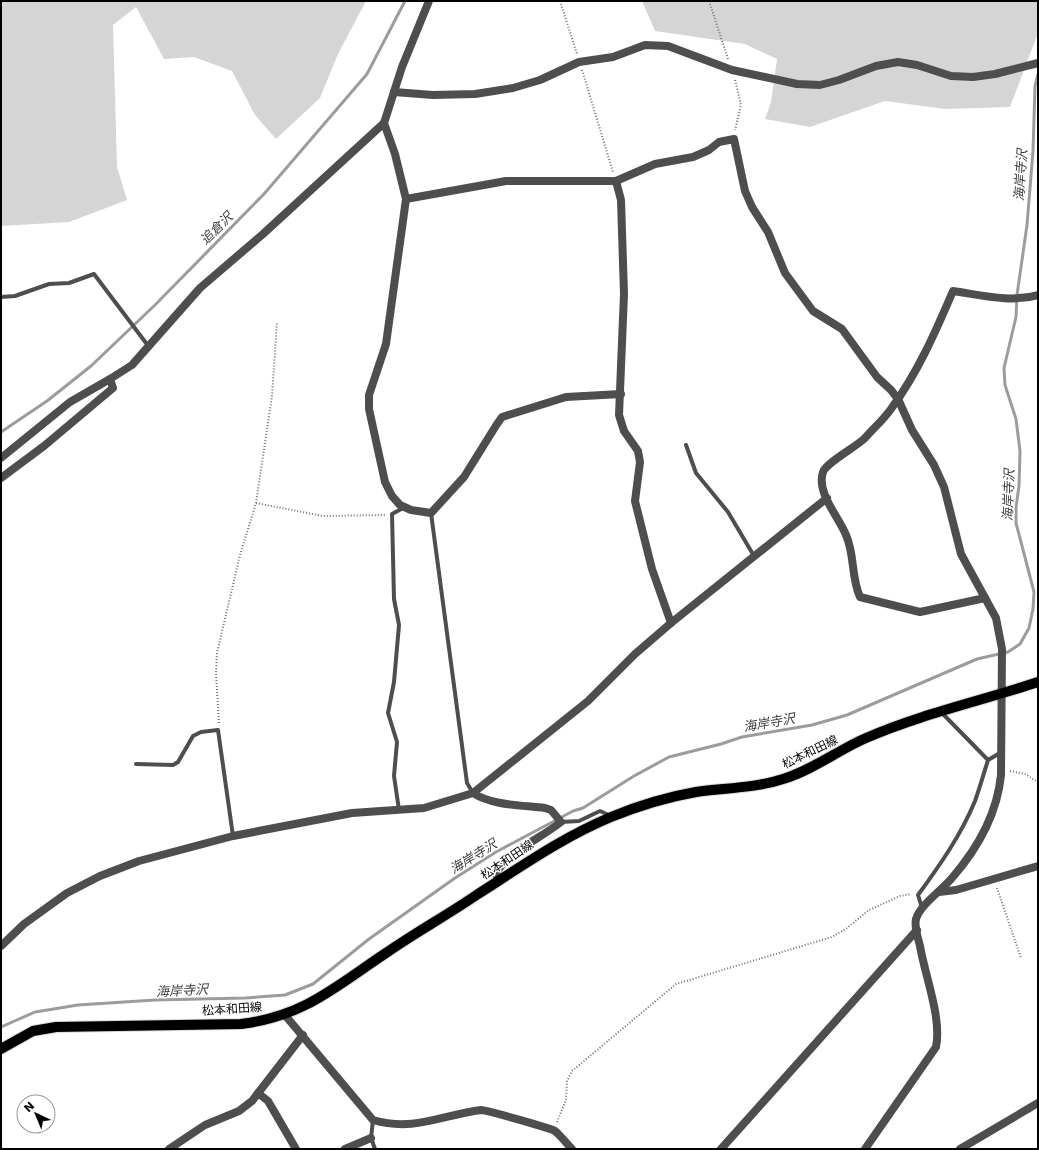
<svg xmlns="http://www.w3.org/2000/svg" width="1039" height="1150" viewBox="0 0 1039 1150" font-family="'DejaVu Sans','Noto Sans JP',sans-serif">
  <style>
    .green { fill: #d5d5d5 }
    .lines { fill: none; stroke-linecap: round; stroke-linejoin: round }
    .stream { stroke: #9c9c9c; stroke-width: 3 }
    .primary-casing { stroke: #dbdbdb; stroke-width: 12 }
    .path { stroke: #707070; stroke-width: 2; stroke-dasharray: 1 2; stroke-linecap: butt }
    .lane { stroke: #4e4e4e; stroke-width: 4 }
    .street { stroke: #4e4e4e; stroke-width: 8 }
    .primary { stroke: #000; stroke-width: 10 }
    .labels { text-anchor: middle; stroke-width: 3; stroke-linejoin: round; paint-order: stroke }
    .street-label { font-size: 12px; fill: #000; stroke: #fff }
    .water-label { font-size: 13px; font-style: italic; fill: #3d3d3d; stroke: #fff }
  </style>
  <rect width="100%" height="100%" fill="#fff"/>
  <g class="green">
    <polygon points="1,1 366,1 338,54 320,98 276,139 255,115 232,71 194,57 164,59 136,7 113,25 117,167 127,200 69,222 1,226"/>
    <polygon points="642,1 1038,1 1038,33 1010,107 945,109 885,101 810,127 765,119 771,102 777,59 745,44 655,31"/>
  </g>
  <g class="lines">
    <g class="stream">
      <polyline points="1,432 47,401 91,366 155,305 264,194 367,74 405,1"/>
      <polyline points="1,1027 35,1012 78,1005 155,1000 245,998 285,995 313,984 369,939 455,878 496,852 573,811 583,808 634,776 669,757 721,744 742,737 812,725 847,715 977,659 1008,652 1020,644 1029,628 1033,609 1034,592 1016,523 1016,507 1019,486 1020,451 1016,419 1005,385 1004,368 1016,317 1017,295 1027,225 1033,151 1035,86 1038,74"/>
    </g>
    <g class="primary-casing">
      <path id="primary" d="M1 1049 33 1031 56 1027 241 1024C306 1016 337 985 389 951 418 931 449 914 478 894 522 866 563 837 611 817 638 806 667 797 696 792 725 788 756 788 783 779 813 770 838 750 866 738 921 714 981 701 1038 682"/>
    </g>
    <g class="path">
      <polyline points="560,1 577,54"/>
      <polyline points="709,1 728,59"/>
      <polyline points="582,70 613,172"/>
      <polyline points="735,80 741,105 735,130"/>
      <polyline points="256,503 323,516 386,515"/>
      <polyline points="219,723 216,673 217,653 240,555 256,503 272,396 277,322"/>
      <polyline points="1010,771 1025,774 1038,782"/>
      <polyline points="997,888 1021,958"/>
      <polyline points="557,1122 566,1100 567,1081 572,1071 676,984 832,937 847,928 869,910 900,896 911,894"/>
    </g>
    <g class="lane">
      <polyline points="1,297 15,296 49,284 69,283 94,274 149,347"/>
      <polyline points="686,445 696,473 728,512 754,556"/>
      <polyline points="431,513 467,783 473,793"/>
      <polyline points="941,712 988,760"/>
      <polyline points="136,764 173,765 178,762 193,736 201,732 218,730 233,836"/>
      <polyline points="399,810 394,776 397,742 388,713 394,682 399,625 394,599 392,514 405,507"/>
      <polyline points="561,822 579,821 600,811 611,816"/>
      <path d="M922 908 918 895C940 865 961 835 975 801 980 787 984 773 988 760L1000 753"/>
      <polyline points="373,1120 371,1138 375,1149"/>
    </g>
    <g class="street">
      <polyline points="394,92 433,95 475,94 513,88 540,80 579,62 613,57 645,45 668,46 732,70 797,84 820,85 839,80 876,66 898,62 917,65 951,76 973,77 995,74 1038,63"/>
      <polyline points="384,123 395,154 406,199 386,344 369,395 369,409 385,482 392,496 400,505 411,510 431,513 464,477 497,424 502,417 566,397 621,394"/>
      <polyline points="616,181 621,200 624,294 619,415 624,431 638,451 640,462 635,501 652,569 671,623"/>
      <path d="M406 199 506 181H616L655 164 693 157 709 150 719 142 734 139 745 191 752 207 768 232 785 273 813 311 842 329 877 377 891 390 898 399 912 430 934 465 944 487 961 554 996 618 1002 649 1001 775C997 815 978 848 952 878 943 889 920 905 916 919 914 927 918 938 920 946 925 976 942 1018 936 1047L865 1149"/>
      <polyline points="1,458 70,402 110,379"/>
      <polyline points="1,478 44,446 113,388 110,379 132,365 200,288 263,234 384,123 402,67 429,1"/>
      <path d="M985 598 920 612 860 597C851 578 855 555 846 535 839 517 816 493 823 472 826 463 856 447 865 438 873 429 884 419 891 409 918 372 935 333 953 291 981 295 1011 303 1038 295"/>
      <path d="M473 793C493 806 522 805 545 808L551 810 561 822C541 838 508 852 496 873L498 880"/>
      <polyline points="939,892 956,890 1038,866"/>
      <polyline points="1,946 24,924 67,893 100,876 139,861 233,836 352,813 424,808 473,793 588,701 635,654 671,623 827,498"/>
      <path d="M284 1014 373 1120C414 1132 442 1115 481 1110 486 1110 550 1128 555 1131 561 1136 566 1143 572 1149"/>
      <polyline points="258,1093 268,1101 296,1149"/>
      <polyline points="169,1149 205,1125 239,1111 252,1101 303,1035"/>
      <polyline points="345,1149 371,1138"/>
      <polyline points="721,1149 917,930"/>
      <polyline points="960,1149 1038,1103"/>
    </g>
    <use href="#primary" class="primary"/>
  </g>
  <g class="labels">
    <g class="street-label">
      <text transform="translate(810 752) rotate(-26)" y="4">松本和田線</text>
      <text transform="translate(507 860) rotate(-34)" y="4">松本和田線</text>
      <text transform="translate(232 1009) rotate(-4)" y="4">松本和田線</text>
    </g>
    <g class="water-label">
      <text transform="translate(1020 175) rotate(-86)" y="5">海岸寺沢</text>
      <text transform="translate(216 228) rotate(-45)" y="5">追倉沢</text>
      <text transform="translate(1008 495) rotate(-88)" y="5">海岸寺沢</text>
      <text transform="translate(769 722) rotate(-10)" y="5">海岸寺沢</text>
      <text transform="translate(473 856) rotate(-32)" y="5">海岸寺沢</text>
      <text transform="translate(182 990) rotate(-3)" y="5">海岸寺沢</text>
    </g>
  </g>
  <rect width="1039" height="1150" fill="none" stroke="#000000" stroke-width="4"/>
  <g transform="translate(36 1114) rotate(316)"><circle r="19" fill="#ffffff" stroke="#999999"/>
  <path d="M0-3L7 15L0 10L-7 15Z" fill="#000000"/>
  <text y="-6" font-size="11" font-weight="bold" text-anchor="middle" fill="#000000">N</text>
  </g>
</svg>
